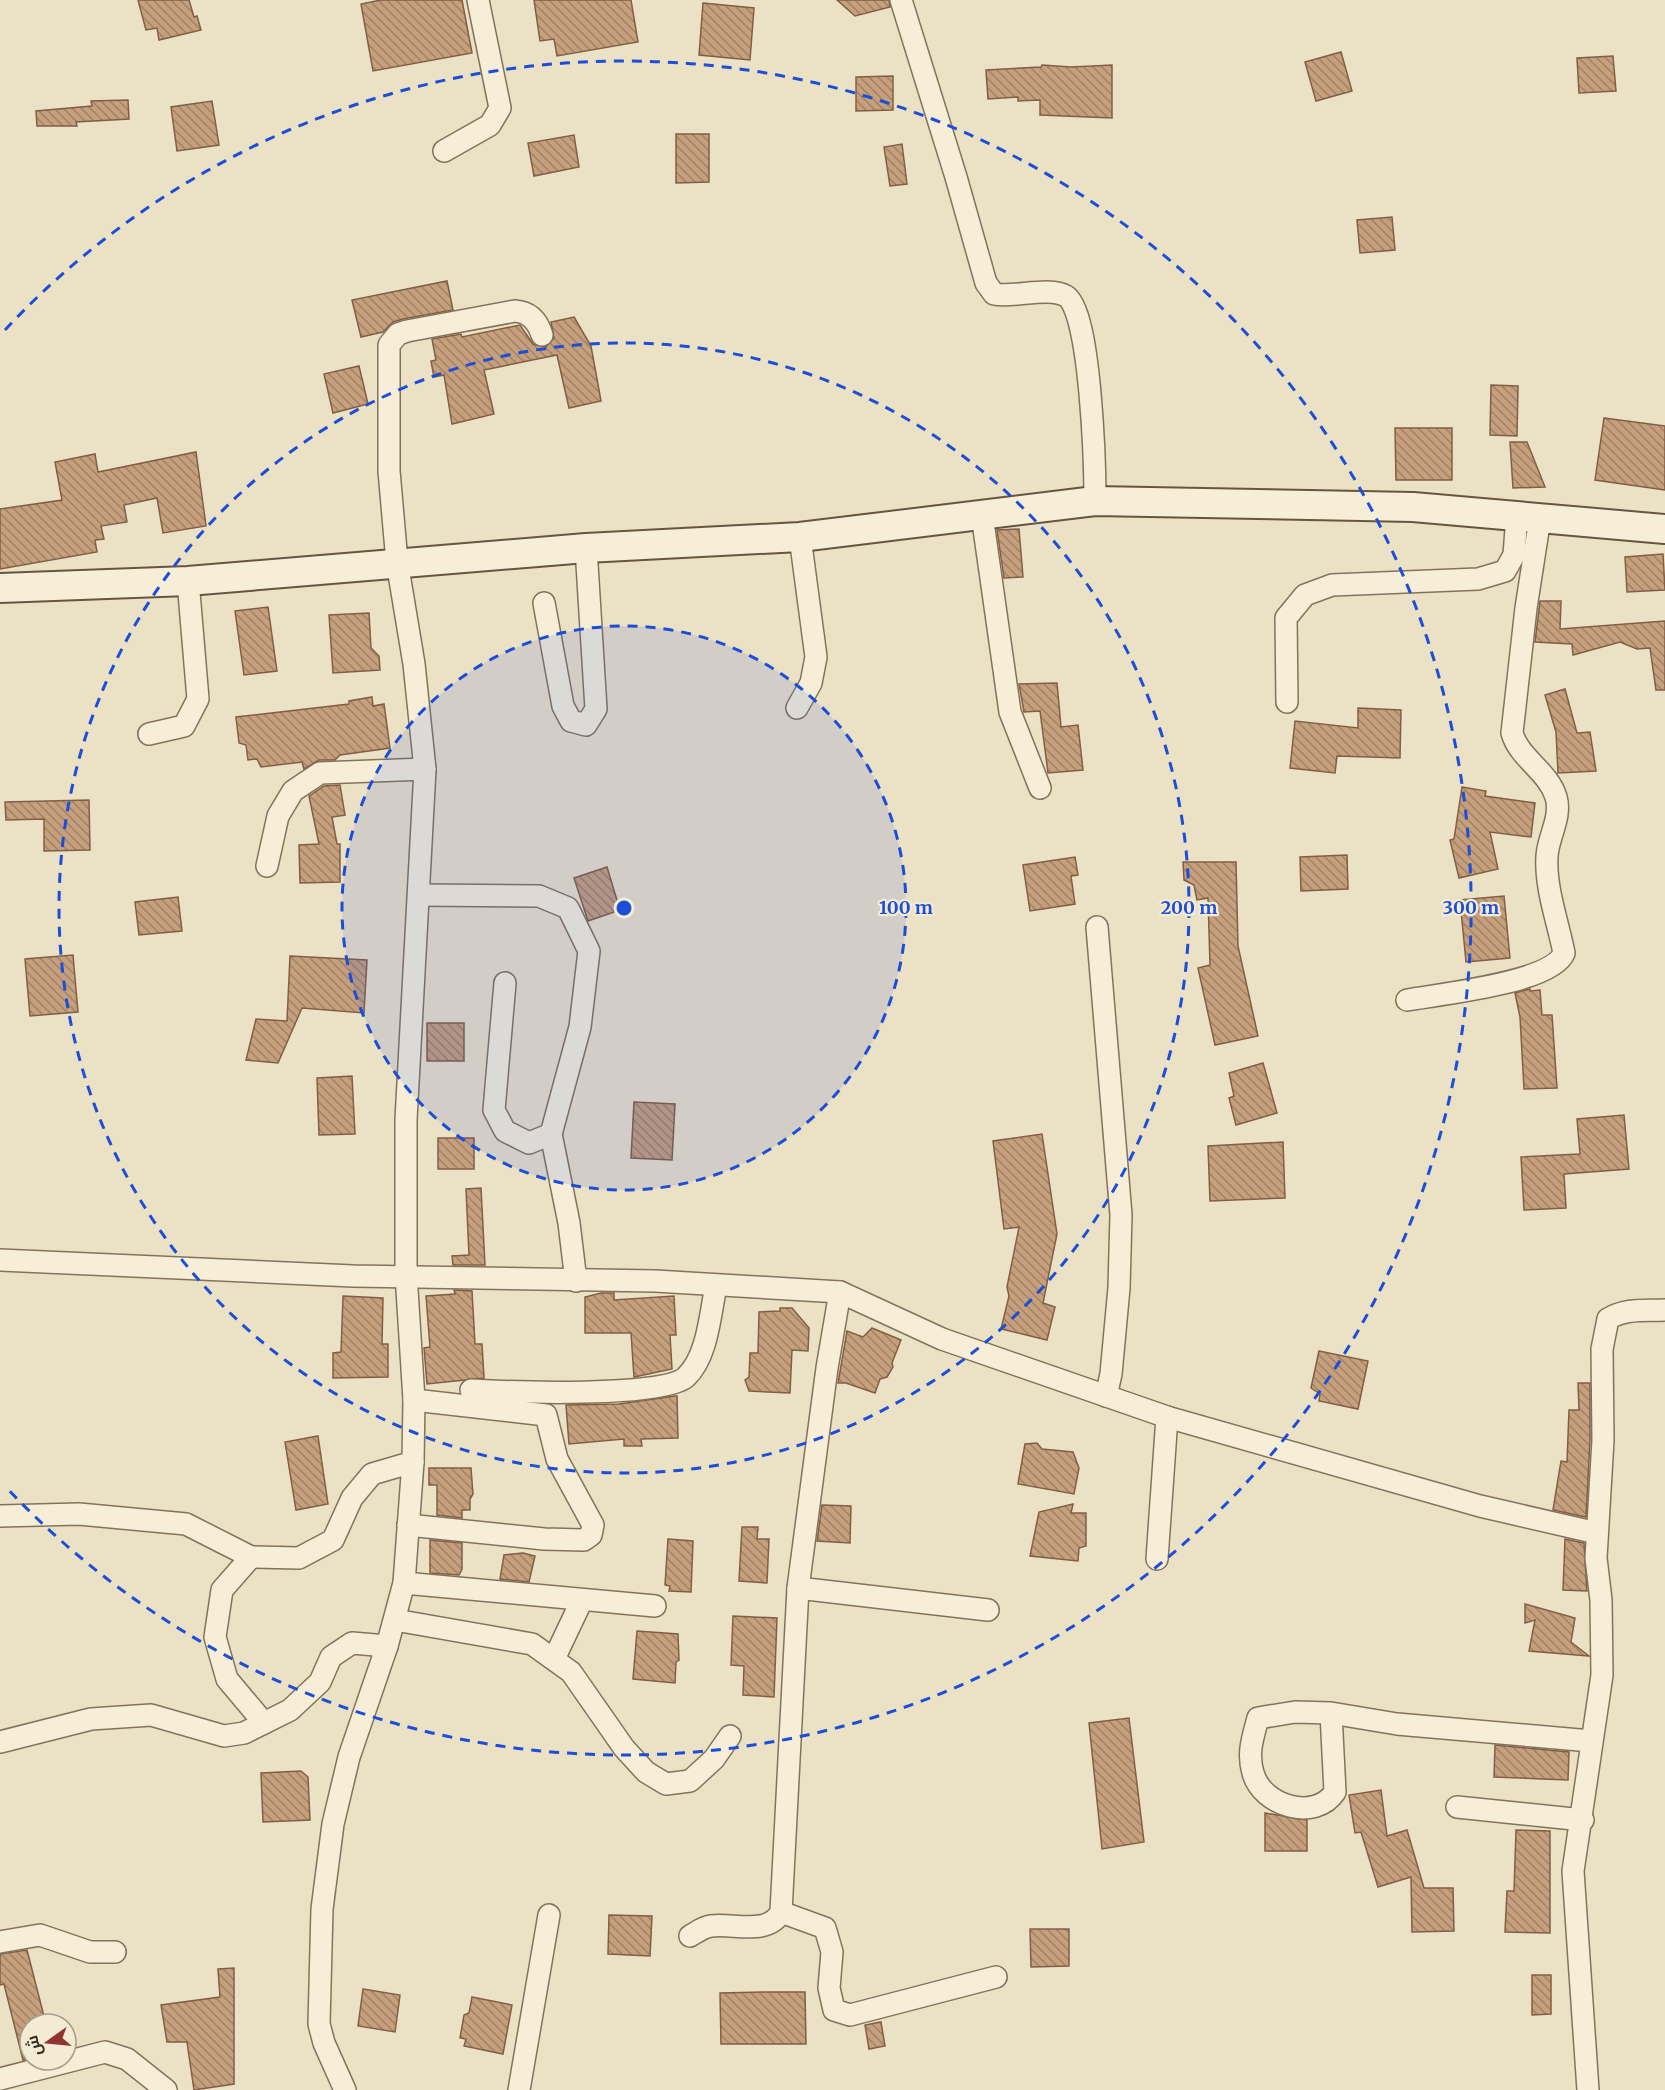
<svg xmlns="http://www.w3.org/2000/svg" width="1665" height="2090" viewBox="0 0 1665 2090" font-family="Merriweather,Cairo,serif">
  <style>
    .building { fill: url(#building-back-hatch); stroke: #825f44; stroke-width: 1.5 }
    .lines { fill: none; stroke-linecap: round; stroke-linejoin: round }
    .street-casing { stroke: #84735c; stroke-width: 24 }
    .secondary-casing { stroke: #66553f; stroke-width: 32 }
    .street { stroke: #f6eed7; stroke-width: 21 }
    .secondary { stroke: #f6eed7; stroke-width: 28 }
    .ring { fill: none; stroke: #1d4ed8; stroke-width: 3; stroke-dasharray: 10 8 }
    .centre { fill: #1d4ed8; stroke: #f3ebd4; stroke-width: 3 }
    .ring-label { font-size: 18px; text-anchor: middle; font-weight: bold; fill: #1d4ed8; stroke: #f3ebd4; stroke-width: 4.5; stroke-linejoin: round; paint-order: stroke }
  </style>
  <defs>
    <pattern id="building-back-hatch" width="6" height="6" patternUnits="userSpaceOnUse" patternTransform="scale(1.5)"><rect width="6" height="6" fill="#c69f7d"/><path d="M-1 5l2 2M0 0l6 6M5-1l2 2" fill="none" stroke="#a28266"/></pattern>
  </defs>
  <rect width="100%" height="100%" fill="#ebe1c5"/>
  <g class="building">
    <polygon points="138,0 189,0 194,17 197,16 201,30 159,40 157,28 146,30"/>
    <polygon points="381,0 462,0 472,53 373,71 361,4"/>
    <polygon points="534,0 631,0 638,42 557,56 554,39 540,41"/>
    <polygon points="837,0 889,0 890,7 855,16"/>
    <polygon points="703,3 754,8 750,60 699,55"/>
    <polygon points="1341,52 1352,91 1316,101 1305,62"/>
    <polygon points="1613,56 1616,91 1579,93 1577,58"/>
    <polygon points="1042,65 1071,67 1112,65 1112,118 1040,115 1040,100 1018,101 1018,97 988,99 986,70 1041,67"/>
    <polygon points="893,76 893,110 856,111 856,77"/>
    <polygon points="128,100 129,119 76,122 77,126 37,126 36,111 92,106 91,101"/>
    <polygon points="212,101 219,145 177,151 171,107"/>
    <polygon points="676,134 709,134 709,182 676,183"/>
    <polygon points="574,135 579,167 534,176 528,143"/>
    <polygon points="902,144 907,184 890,186 884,147"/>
    <polygon points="1392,217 1395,250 1360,253 1357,220"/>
    <polygon points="447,281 453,310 403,319 393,322 383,332 361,337 352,300"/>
    <polygon points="574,317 591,346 601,401 569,408 557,355 484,370 494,414 452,424 444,375 434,377 431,361 436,360 432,339 461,334 462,337 520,325 533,344 546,347 554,338 551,322"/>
    <polygon points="359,366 368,404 333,413 324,374"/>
    <polygon points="1491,385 1518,386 1517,436 1490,435"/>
    <polygon points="1604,418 1665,426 1665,490 1595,480"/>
    <polygon points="1395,428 1452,428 1452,480 1396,480"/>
    <polygon points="1510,442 1527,442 1545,487 1513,488"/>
    <polygon points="196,452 206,526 163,533 157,498 124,505 127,522 101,526 104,539 95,540 97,552 0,569 0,509 62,500 55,462 95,454 98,472"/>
    <polygon points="1019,529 1023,577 1004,578 997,530"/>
    <polygon points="1663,554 1665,590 1627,592 1625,557"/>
    <polygon points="1540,601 1561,601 1560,629 1665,621 1665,690 1656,690 1650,648 1637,649 1620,642 1573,655 1572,644 1535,642"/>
    <polygon points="268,607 277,671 244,675 235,611"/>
    <polygon points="369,613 371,648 379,656 380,670 333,673 329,615"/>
    <polygon points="1057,683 1061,727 1078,725 1083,770 1048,773 1040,711 1024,712 1019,684"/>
    <polygon points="1565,689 1577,733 1590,732 1596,771 1558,773 1556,732 1545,695"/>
    <polygon points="372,697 373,706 384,704 390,748 340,755 335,760 319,760 304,769 302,762 261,767 257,759 248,760 246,745 239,743 236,717 349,704 349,701"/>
    <polygon points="1358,708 1401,710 1400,758 1337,756 1335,773 1290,768 1295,721 1358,728"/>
    <polygon points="340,785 345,815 332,817 337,844 340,844 340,882 300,883 299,845 319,844 309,796 324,786"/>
    <polygon points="1462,787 1486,791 1485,796 1535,803 1531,837 1490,832 1498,869 1459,878 1450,840 1454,839"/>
    <polygon points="89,800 90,850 44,851 44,819 6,820 5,802"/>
    <polygon points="1347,855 1348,889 1301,891 1300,857"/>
    <polygon points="1075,857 1078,875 1071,876 1075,904 1030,911 1023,865"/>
    <polygon points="1183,862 1236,862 1238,946 1258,1036 1215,1045 1198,968 1210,965 1208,898 1197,900 1194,885 1184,880"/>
    <polygon points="607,867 620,910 588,921 574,878"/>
    <polygon points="1504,896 1510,958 1466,962 1460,900"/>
    <polygon points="178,897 182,931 139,935 135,902"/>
    <polygon points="73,955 78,1012 30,1016 25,959"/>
    <polygon points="290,956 367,960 364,1013 302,1008 278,1063 246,1060 256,1019 287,1021"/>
    <polygon points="1530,989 1530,991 1540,990 1542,1015 1552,1015 1557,1088 1524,1089 1520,1017 1515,993"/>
    <rect x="427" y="1023" width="37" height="38"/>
    <polygon points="1263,1063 1277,1113 1236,1125 1229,1098 1234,1096 1229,1073"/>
    <polygon points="352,1076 355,1134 319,1135 317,1078"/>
    <polygon points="634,1102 675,1104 672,1160 631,1158"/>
    <polygon points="1624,1115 1629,1169 1564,1174 1566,1208 1524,1210 1521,1157 1580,1154 1577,1119"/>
    <polygon points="1042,1134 1057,1234 1043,1303 1055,1307 1047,1340 1001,1329 1009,1296 1007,1287 1019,1227 1004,1229 993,1141"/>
    <rect x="438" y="1138" width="36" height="31"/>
    <polygon points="1283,1142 1285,1198 1210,1201 1208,1146"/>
    <polygon points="481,1188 485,1265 453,1265 452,1256 469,1255 466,1189"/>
    <polygon points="454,1290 472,1291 475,1344 482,1344 484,1378 427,1384 424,1348 430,1347 426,1296 455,1294"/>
    <polygon points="601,1293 614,1293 614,1300 674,1296 676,1335 670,1335 672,1369 634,1377 631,1333 585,1333 585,1297"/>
    <polygon points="343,1296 383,1298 382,1344 388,1344 388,1377 333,1378 333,1353 341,1352"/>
    <polygon points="780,1308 792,1308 809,1328 808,1351 792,1350 790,1393 749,1391 745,1380 749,1377 750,1353 758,1353 759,1312 780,1311"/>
    <polygon points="872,1328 901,1340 892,1363 893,1367 887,1377 880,1379 875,1393 846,1383 838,1383 847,1331 863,1337"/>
    <polygon points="1319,1351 1368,1361 1358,1409 1319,1401 1320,1394 1311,1388"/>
    <polygon points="1578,1383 1590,1383 1590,1440 1586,1517 1553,1510 1561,1461 1567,1462 1569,1410 1579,1410"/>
    <polygon points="675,1396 677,1396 678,1438 641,1439 642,1446 624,1446 624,1439 569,1444 566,1405 619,1404"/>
    <polygon points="318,1436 328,1504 296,1510 285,1442"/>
    <polygon points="1037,1443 1042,1449 1073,1452 1079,1468 1074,1494 1018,1484 1025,1444"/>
    <polygon points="429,1468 471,1468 473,1494 470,1499 470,1510 462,1510 462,1518 437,1515 437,1485 429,1485"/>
    <polygon points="1073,1504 1071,1513 1086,1513 1086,1546 1079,1548 1078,1561 1030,1556 1039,1512"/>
    <polygon points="822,1505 851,1506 850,1543 817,1541"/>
    <polygon points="742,1527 758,1527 757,1539 769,1539 767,1583 739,1581"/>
    <polygon points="668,1539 693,1541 691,1592 669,1591 670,1586 665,1585"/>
    <polygon points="1565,1539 1584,1543 1587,1591 1563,1590"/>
    <polygon points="430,1540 462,1543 462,1569 459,1575 430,1573"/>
    <polygon points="523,1553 535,1556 529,1582 500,1579 504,1555"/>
    <polygon points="1525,1604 1575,1618 1571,1642 1589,1656 1529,1651 1535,1620 1525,1623"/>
    <polygon points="733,1616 777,1618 774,1697 743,1695 744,1666 731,1665"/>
    <polygon points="637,1631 678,1634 679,1660 676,1662 675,1683 633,1679"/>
    <polygon points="1129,1718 1144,1842 1102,1849 1089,1723"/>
    <polygon points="1495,1745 1569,1752 1568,1780 1494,1777"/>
    <polygon points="301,1771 308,1777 310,1820 263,1822 261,1773"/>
    <polygon points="1381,1790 1387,1836 1407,1830 1424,1888 1453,1888 1454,1931 1412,1932 1411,1877 1378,1887 1361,1832 1355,1833 1349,1795"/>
    <polygon points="1265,1813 1307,1820 1307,1851 1265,1851"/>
    <polygon points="1516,1830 1550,1831 1550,1933 1505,1932 1507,1891 1514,1891"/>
    <polygon points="609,1915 652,1916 650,1956 608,1954"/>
    <polygon points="1030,1929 1069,1929 1069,1966 1031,1967"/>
    <polygon points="27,1950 46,2024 30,2024 30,2058 23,2060 4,1984 0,1985 0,1954"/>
    <polygon points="234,1968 234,2084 194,2090 187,2042 167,2042 161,2005 220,1997 218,1969"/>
    <polygon points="1532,1975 1551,1975 1551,2014 1532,2015"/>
    <polygon points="363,1989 400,1995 395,2032 358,2026"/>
    <polygon points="765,1992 805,1992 806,2044 721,2044 720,1993"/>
    <polygon points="472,1997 512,2005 503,2054 464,2046 466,2039 460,2038 464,2015 469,2013"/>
    <polygon points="881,2022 885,2046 869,2049 865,2025"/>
  </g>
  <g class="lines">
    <g class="street-casing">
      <g id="street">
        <path d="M901 0 956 177 986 283 994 294C1014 298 1049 286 1066 296 1091 311 1095 469 1095 501"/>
        <polyline points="444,151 490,125 500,108 478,0"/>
        <polyline points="982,515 1010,712 1040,788"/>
        <polyline points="544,603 563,706 571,721 586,725 596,709 586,548"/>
        <polyline points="1287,702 1286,618 1305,595 1332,585 1478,579 1505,571 1514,555 1517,516"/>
        <polyline points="797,708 811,683 816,657 800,537"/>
        <polyline points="149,734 184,726 198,699 188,581"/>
        <polyline points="267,866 278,816 293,791 320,773 425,769"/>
        <polyline points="419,895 539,896 568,908 589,951 580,1027 551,1134 529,1143 505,1131 494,1110 505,983"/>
        <polyline points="1097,927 1121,1215 1119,1288 1111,1374 1106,1396"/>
        <path d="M1407 1000C1440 994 1552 983 1564 953 1558 922 1545 888 1547 856 1548 837 1562 817 1556 797 1548 771 1519 758 1512 733L1526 608 1540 518"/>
        <polyline points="551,1134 569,1223 576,1281"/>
        <polyline points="0,1260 353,1276 655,1281 840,1292 942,1339 1167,1417 1480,1506 1597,1533"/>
        <path d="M471 1390C508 1392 663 1398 686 1377 708 1356 710 1314 716 1286"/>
        <polyline points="0,1516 79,1514 186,1524 251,1557 299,1558 333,1540 352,1498 372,1474 413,1462"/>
        <polyline points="408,1525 544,1539 584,1540 591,1535 593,1525 557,1459 546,1415 414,1400"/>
        <polyline points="251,1557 222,1590 215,1637 227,1679 264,1723"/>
        <polyline points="1157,1559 1167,1417"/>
        <polyline points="404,1583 655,1606"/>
        <polyline points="798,1588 988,1610"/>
        <polyline points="395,1620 532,1644 571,1672 624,1748 646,1772 666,1784 690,1781 714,1759 730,1736"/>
        <polyline points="554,1659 582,1600"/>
        <path d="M1331 1713 1335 1792C1315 1822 1262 1806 1253 1773 1247 1753 1253 1737 1258 1718L1295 1712 1331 1713 1397 1724 1591 1741"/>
        <polyline points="0,1742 91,1719 151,1715 224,1736 244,1733 290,1710 320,1682 331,1657 352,1643 387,1646"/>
        <polyline points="1457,1807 1583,1820"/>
        <polyline points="781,1912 825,1928 832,1952 829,1988 834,2010 850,2015 996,1977"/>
        <path d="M690 1936C697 1932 703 1927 711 1926 734 1923 768 1936 781 1912L798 1588 827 1368 840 1292"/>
        <polyline points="0,1942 40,1935 90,1952 115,1952"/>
        <polyline points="0,2079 105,2052 127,2059 166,2090"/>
        <path d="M345 2090 324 2043 319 2024 322 1909 333 1824 349 1757 387 1646 404 1583 413 1462 414 1400 406 1274V1120L425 769 414 664 397 562 389 471V345L398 334 407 331 515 311C530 312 538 322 542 335"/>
        <polyline points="519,2090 549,1915"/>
        <path d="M1588 2090 1573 1871 1602 1675 1601 1600 1596 1558 1603 1440 1602 1349 1608 1319C1626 1308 1645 1311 1665 1310"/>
      </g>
    </g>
    <g class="secondary-casing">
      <polyline id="secondary" points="0,588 188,581 586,548 800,537 1095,501 1413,507 1665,529"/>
    </g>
    <use href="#street" class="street"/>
    <use href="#secondary" class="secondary"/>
  </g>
  <circle cx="624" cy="908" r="282" fill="#1d4ed8" fill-opacity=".12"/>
  <g class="ring">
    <circle cx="624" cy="908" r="282"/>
    <circle cx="624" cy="908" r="565"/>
    <path d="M5 330A847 847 0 1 1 5 1486"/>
  </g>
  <circle cx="624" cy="908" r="9" class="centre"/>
  <g class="ring-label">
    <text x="906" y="914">100 m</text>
    <text x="1189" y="914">200 m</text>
    <text x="1471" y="914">300 m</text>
  </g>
  <g transform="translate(48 2042) rotate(255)"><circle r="28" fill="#f3ebd4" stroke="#a79e8c" stroke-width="1.5"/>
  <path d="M0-4.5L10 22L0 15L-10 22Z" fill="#8f3431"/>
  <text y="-9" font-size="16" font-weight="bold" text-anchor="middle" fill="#352b1f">ش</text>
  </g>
</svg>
